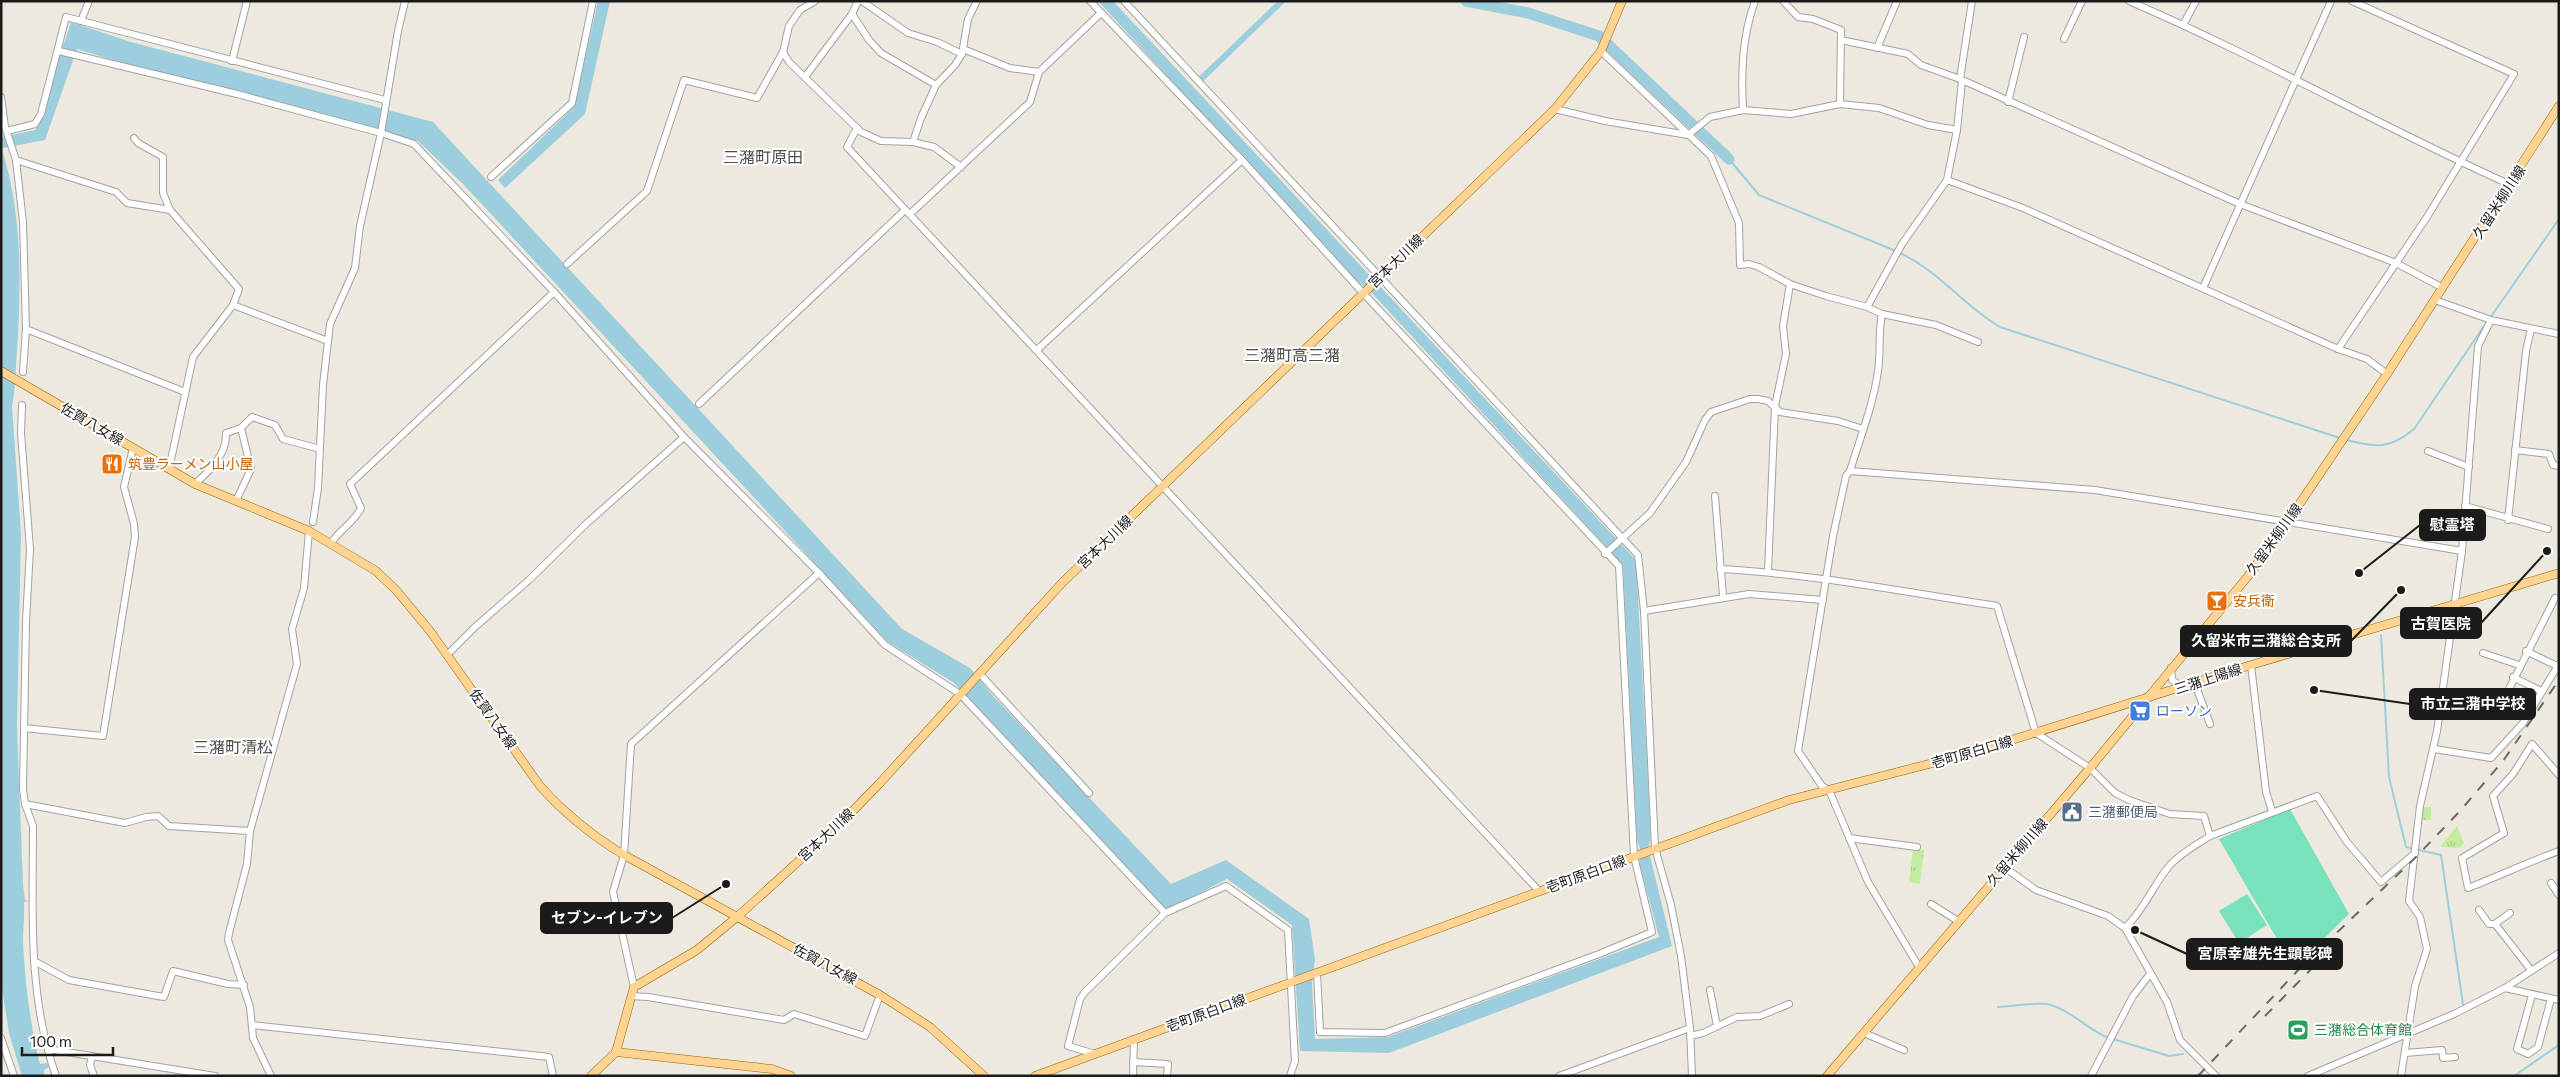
<svg xmlns="http://www.w3.org/2000/svg" width="2560" height="1077" viewBox="0 0 2560 1077" font-family="Commissioner,'Noto Sans JP',sans-serif">
  <style>
    .grass { fill: url(#grass-tufts) }
    .pitch { fill: #77e2bc }
    .water { fill: #9ccede }
    .lines { fill: none; stroke-linecap: round; stroke-linejoin: round }
    .stream { stroke: #9ccede; stroke-width: 2 }
    .canal { stroke: #9ccede; stroke-width: 6 }
    .river { stroke: #9ccede; stroke-width: 11 }
    .minor-casing { stroke: #a2a2a2; stroke-width: 8 }
    .major-casing { stroke: #916500; stroke-width: 9 }
    .minor { stroke: #fff; stroke-width: 6 }
    .major { stroke: #ffd392; stroke-width: 8 }
    .rail { stroke: #696969; stroke-width: 2; stroke-dasharray: 10 10; stroke-linecap: butt }
    .labels { text-anchor: middle; stroke-width: 4; stroke-linejoin: round; paint-order: stroke }
    .street-label { font-size: 14px; fill: #1b1b1b; stroke: #fff }
    .food-label { font-size: 14px; fill: #c56008; stroke: #fff; text-anchor: start }
    .shop-label { font-size: 14px; fill: #366cbe; stroke: #fff; text-anchor: start }
    .service-label { font-size: 14px; fill: #4e5e75; stroke: #fff; text-anchor: start }
    .leisure-label { font-size: 14px; fill: #27864d; stroke: #fff; text-anchor: start }
    .quarter-label { font-size: 16px; fill: #4e4e4e; stroke: #fff }
    .leader { fill: none; stroke: #1b1b1b; stroke-width: 2 }
    .callout-dot { fill: #1b1b1b; stroke: #fff; stroke-width: 2 }
    .callout { fill: #1b1b1b; stroke: #1b1b1b; stroke-width: 2 }
    .callout-label { font-size: 15px; text-anchor: middle; font-weight: bold; fill: #fff }
  </style>
  <defs>
    <pattern id="grass-tufts" width="24" height="20" patternUnits="userSpaceOnUse" patternTransform="scale(1.25)"><rect width="24" height="20" fill="#c4eca1"/><path d="M3 7l-1-3M5 7V3M7 7l1-3M15 17l-1-3M17 17v-4M19 17l1-3" fill="none" stroke="#a8ca8a"/></pattern>
  </defs>
  <rect width="100%" height="100%" fill="#ede9df"/>
  <g class="grass">
    <polygon points="2422,807 2431,807 2431,820 2420,820"/>
    <polygon points="2457,826 2464,843 2460,848 2440,847"/>
    <polygon points="1913,850 1924,850 1920,884 1909,882"/>
  </g>
  <g class="pitch">
    <polygon points="2290,809 2349,914 2297,965 2292,965 2219,839"/>
    <polygon points="2247,894 2267,925 2239,943 2219,911"/>
  </g>
  <g class="water">
    <polygon points="598,1 610,1 585,114 505,188 498,180 574,107"/>
    <polygon points="1098,1 1113,1 1636,560 1651,837 1648,848 1672,946 1389,1053 1300,1051 1292,925 1227,879 1167,910 954,683 888,642 464,185 418,141 153,72 77,49 45,140 22,144 19,135 35,130 71,22 131,42 433,122 902,629 970,668 994,697 1171,884 1226,860 1309,919 1315,959 1312,984 1315,1039 1388,1037 1659,937 1640,865 1640,848 1637,841 1623,565 1371,292 1355,279"/>
    <path d="M1 146C27 227 20 311 14 395L12 406 21 534 17 727 23 885 25 900 28 902H24C25 915 23 928 23 941 25 983 30 1024 40 1064L48 1063 49 1067 44 1070V1076H22L9 1033 1 982Z"/>
  </g>
  <g class="lines">
    <g class="stream">
      <polyline points="1729,159 1759,195 1896,251"/>
      <path d="M1900 253C1942 273 1962 305 2000 327L2340 438"/>
      <polyline points="2490,318 2559,219"/>
      <path d="M2347 440C2377 447 2389 450 2414 429L2484 326"/>
      <polyline points="2381,635 2389,777 2406,847 2441,855 2463,1004"/>
      <path d="M1998 1007C2013 1006 2031 1003 2046 1004 2068 1007 2087 1030 2109 1038"/>
      <polyline points="2113,1039 2169,1056 2183,1054"/>
      <polyline points="2514,1076 2559,1045"/>
    </g>
    <polyline class="canal" points="1200,80 1282,1"/>
    <g class="river">
      <polyline points="1466,1 1528,13 1599,36 1729,159"/>
      <polyline points="1,143 34,136"/>
    </g>
    <g class="minor-casing">
      <g id="minor">
        <polyline points="862,1 908,33 937,42 962,54"/>
        <polyline points="1090,1 1242,160 1363,293 1619,566 1634,856 1652,932 1599,954 1385,1033 1320,1032 1317,973"/>
        <polyline points="1124,1 1638,555 1644,611 1655,848 1671,905 1681,956 1690,1028 1692,1076"/>
        <polyline points="1783,1 1798,17 1813,19 1841,30 1840,104"/>
        <path d="M2129 1C2259 57 2382 127 2511 185"/>
        <polyline points="852,14 869,40 881,53 936,85"/>
        <polyline points="81,21 89,1"/>
        <polyline points="2183,25 2196,1"/>
        <polyline points="2064,39 2082,1"/>
        <polyline points="1841,40 1908,54 1921,65 1960,79 2240,204 2396,263 2443,288"/>
        <polyline points="1877,48 1897,1"/>
        <polyline points="963,49 1010,68 1039,72"/>
        <polyline points="59,51 237,94 381,133 414,144 554,292 684,437 819,573 885,645 960,694 1165,913"/>
        <polyline points="1601,51 1711,156 1739,223 1740,265 1749,264 1759,267 1790,284 1826,296 1867,307 1882,314 1936,325 1978,342"/>
        <polyline points="783,52 789,62 861,132 881,141 913,142 921,118 936,85 955,65 962,54 968,19 977,1"/>
        <polyline points="232,61 247,1"/>
        <polyline points="805,77 852,14 858,1"/>
        <polyline points="1960,79 1972,1"/>
        <polyline points="1,97 5,127 16,160 23,222 26,329 23,372"/>
        <polyline points="2008,102 2024,37"/>
        <polyline points="1555,109 1605,121 1688,135 1710,117 1743,110 1791,114 1840,104 1879,108 1928,125 1957,130"/>
        <path d="M1743 110C1741 72 1742 37 1755 1"/>
        <polyline points="857,128 847,147 1539,891"/>
        <polyline points="7,131 35,124 41,114 66,17 385,100"/>
        <polyline points="134,138 138,143 163,157 163,193 170,210 239,289 233,305 193,357 169,469"/>
        <polyline points="913,142 934,147 961,167"/>
        <polyline points="16,160 116,192 127,203 170,210"/>
        <polyline points="491,177 572,103 593,1"/>
        <polyline points="1947,180 2023,208 2338,349 2367,359 2387,374"/>
        <polyline points="910,214 1030,102 1039,72 1101,13"/>
        <polyline points="567,264 647,191 684,80 757,98 783,52 789,26 800,10 815,1"/>
        <polyline points="2203,288 2331,1"/>
        <polyline points="2435,300 2491,320 2559,334"/>
        <polyline points="233,305 328,341"/>
        <polyline points="1867,307 1902,244 1947,180 1957,130 1962,81"/>
        <path d="M1882 314C1878 333 1881 352 1878 371 1873 406 1860 438 1850 471L1846 476 1833 536 1798 751 1822 786 1829 790 1868 882 1919 967"/>
        <polyline points="26,329 185,392"/>
        <polyline points="1038,349 1242,160"/>
        <polyline points="2338,349 2427,217 2514,74 2352,1"/>
        <polyline points="699,404 905,210"/>
        <path d="M22 405 21 433 30 549 26 621 23 789 25 804 33 826C33 910 27 995 56 1076"/>
        <polyline points="2515,450 2549,454 2553,465 2559,466"/>
        <polyline points="2428,451 2469,467"/>
        <polyline points="1850,471 2095,490 2462,551"/>
        <path d="M195 484C210 470 227 455 226 433L241 428 252 417 275 425 283 439 320 449"/>
        <polyline points="1715,496 1723,596"/>
        <polyline points="236,501 251,469 241,428"/>
        <polyline points="2465,506 2548,529"/>
        <polyline points="2508,520 2526,351 2531,329"/>
        <polyline points="313,522 318,488 323,385 330,324 355,268 360,226 381,133 398,31 405,1"/>
        <path d="M331 543C341 528 353 524 361 508L350 484 554 292"/>
        <polyline points="1605,554 1650,513 1686,462 1705,420 1711,412 1750,399 1758,399 1768,401 1780,412 1838,421 1863,429"/>
        <path d="M1720 569C1813 574 1905 592 1997 606L2036 733 2090 768 2115 793 2129 800 2170 814 2204 816 2210 836 2317 796 2347 842 2381 882 2415 853"/>
        <polyline points="1768,571 1775,406 1786,354 1783,326 1790,284"/>
        <polyline points="1644,611 1749,594 1823,600"/>
        <polyline points="2526,651 2557,666"/>
        <polyline points="2483,653 2519,665"/>
        <polyline points="447,655 475,627 529,580 587,523 684,437"/>
        <polyline points="2251,665 2266,792 2272,811"/>
        <polyline points="2171,668 2172,680 2183,687"/>
        <polyline points="980,674 1089,793"/>
        <polyline points="2513,677 2541,691"/>
        <polyline points="2195,684 2210,724"/>
        <polyline points="2501,705 2555,598"/>
        <polyline points="24,728 103,736 135,537 134,524 124,487 133,448"/>
        <polyline points="2434,749 2491,758 2523,723 2559,664"/>
        <path d="M2559 775 2532 744 2513 774 2493 796 2504 833 2462 858 2468 888C2499 876 2528 862 2559 851"/>
        <polyline points="25,804 125,823 146,817 158,816 169,826 250,831"/>
        <polyline points="1849,838 1917,847"/>
        <polyline points="2004,867 2036,890 2108,916 2125,928 2167,1002 2180,1040 2216,1076"/>
        <polyline points="2551,883 2559,895"/>
        <polyline points="1931,904 1958,921"/>
        <polyline points="2479,910 2489,924 2495,924 2531,970"/>
        <polyline points="2495,924 2510,913"/>
        <path d="M2125 928C2144 910 2153 885 2170 865 2181 853 2196 845 2210 836"/>
        <polyline points="34,961 69,980 158,996 164,997 173,971 228,984 244,985"/>
        <polyline points="634,987 613,892 624,855 631,744 819,573"/>
        <polyline points="2505,988 2559,1000"/>
        <polyline points="1710,990 1717,1026"/>
        <polyline points="2532,995 2517,1049 2528,1054 2538,1047 2551,999"/>
        <polyline points="631,996 648,997 784,1020 794,1014 865,1036 880,995"/>
        <polyline points="252,1025 549,1057 553,1076"/>
        <polyline points="1864,1033 1904,1050"/>
        <polyline points="1690,1036 1703,1033 1737,1017 1760,1016 1789,1004"/>
        <polyline points="1,1038 14,1076"/>
        <polyline points="48,1049 215,1076"/>
        <polyline points="2405,1053 2442,1050 2443,1058 2455,1057"/>
        <polyline points="1095,1054 1068,1046 1080,999 1085,992 1165,913 1226,886 1288,930 1295,1061 1290,1076"/>
        <polyline points="92,1056 90,1065 94,1076"/>
        <polyline points="1133,1062 1168,1064 1167,1076"/>
        <polyline points="271,1076 253,1038 250,1007 228,940 229,933 247,864 250,831 297,664 292,629 304,588 309,531"/>
        <polyline points="1133,1076 1134,1039"/>
        <polyline points="1559,1076 1690,1028"/>
        <polyline points="2091,1076 2133,996 2150,974"/>
        <polyline points="2308,1076 2454,1014 2505,988 2559,953"/>
        <polyline points="2401,1076 2415,986 2427,949 2420,917 2409,901 2420,806 2437,731 2462,551 2478,346 2491,320"/>
      </g>
    </g>
    <g class="major-casing">
      <g id="major">
        <path d="M1 371 195 484 309 531 376 571 396 590 430 631 540 786C565 814 591 835 624 855L880 995 930 1027 984 1076"/>
        <polyline points="616,1052 772,1069 791,1076"/>
        <polyline points="591,1076 616,1052 634,987 697,950 737,917 845,819 879,784 1062,583 1555,109 1601,51 1622,1"/>
        <polyline points="1035,1076 1789,800 1964,755 2251,665 2559,573"/>
        <polyline points="1827,1076 2090,768 2249,575 2288,521 2387,374 2559,106"/>
      </g>
    </g>
    <use href="#minor" class="minor"/>
    <use href="#major" class="major"/>
    <g class="rail">
      <polyline points="2265,1016 2337,943"/>
      <polyline points="2198,1076 2303,965 2415,858 2460,811 2503,761 2559,680"/>
    </g>
  </g>
  <defs>
    <g id="restaurant-square" transform="scale(1.125)"><rect x="-9" y="-9" width="18" height="18" rx="4" fill="#e8710a" stroke="#fff"/><path d="M-5-6h1v4h1v-4h1v4h1v-4h1v5L-1.5 .5V6h-2V.5L-5-1ZM5-6V6H3V1.5H1.5Q1.5-4 5-6Z" fill="#fff"/></g>
    <g id="bar-square" transform="scale(1.125)"><rect x="-9" y="-9" width="18" height="18" rx="4" fill="#e8710a" stroke="#fff"/><path d="M-6-5H6L.8 .8V4.5H3.5V6h-7V4.5H-.8V.8Z" fill="#fff"/></g>
    <g id="supermarket-square" transform="scale(1.125)"><rect x="-9" y="-9" width="18" height="18" rx="4" fill="#3f7fe0" stroke="#fff"/><path d="M-6-5.5h2.5l.6 2H6L4.5 2H-2.5L-4.4-4H-6ZM-1.5 3.2a1.3 1.3 0 1 0 .1 0ZM3 3.2a1.3 1.3 0 1 0 .1 0Z" fill="#fff"/></g>
    <g id="civic-square" transform="scale(1.125)"><rect x="-9" y="-9" width="18" height="18" rx="4" fill="#5c6f8a" stroke="#fff"/><path d="M-.6-6.5H3V-4.5H.6V-3L4-1V1h2V6H-6V1h2V-1L-.6-3ZM-1.2 2.5V6h2.4V2.5Z" fill="#fff"/></g>
    <g id="stadium-square" transform="scale(1.125)"><rect x="-9" y="-9" width="18" height="18" rx="4" fill="#2e9e5b" stroke="#fff"/><path d="M0-5a6.5 5 0 1 0 0 10a6.5 5 0 1 0 0-10ZM-3.5-1.8h7v3.6h-7Z" fill="#fff"/></g>
  </defs>
  <g fill-rule="evenodd">
    <use href="#restaurant-square" x="112" y="464"/>
    <use href="#bar-square" x="2217" y="601"/>
    <use href="#supermarket-square" x="2140" y="711"/>
    <use href="#civic-square" x="2072" y="812"/>
    <use href="#stadium-square" x="2298" y="1030"/>
  </g>
  <g class="labels">
    <g class="street-label">
      <text transform="translate(2499 202) rotate(-57)" y="5">久留米柳川線</text>
      <text transform="translate(1396 261) rotate(-44)" y="5">宮本大川線</text>
      <text transform="translate(92 424) rotate(30)" y="5">佐賀八女線</text>
      <text transform="translate(2274 539) rotate(-54)" y="5">久留米柳川線</text>
      <text transform="translate(1105 542) rotate(-44)" y="5">宮本大川線</text>
      <text transform="translate(2208 679) rotate(-18)" y="5">三潴上陽線</text>
      <text transform="translate(493 719) rotate(55)" y="5">佐賀八女線</text>
      <text transform="translate(1972 752) rotate(-16)" y="5">壱町原白口線</text>
      <text transform="translate(826 835) rotate(-43)" y="5">宮本大川線</text>
      <text transform="translate(2017 852) rotate(-49)" y="5">久留米柳川線</text>
      <text transform="translate(1586 874) rotate(-20)" y="5">壱町原白口線</text>
      <text transform="translate(825 964) rotate(28)" y="5">佐賀八女線</text>
      <text transform="translate(1206 1013) rotate(-20)" y="5">壱町原白口線</text>
    </g>
    <g class="food-label">
      <text x="128" y="469">筑豊ラーメン山小屋</text>
      <text x="2233" y="606">安兵衛</text>
    </g>
    <g class="shop-label">
      <text x="2156" y="716">ローソン</text>
    </g>
    <g class="service-label">
      <text x="2088" y="817">三潴郵便局</text>
    </g>
    <g class="leisure-label">
      <text x="2314" y="1035">三潴総合体育館</text>
    </g>
    <g class="quarter-label">
      <text x="763" y="163">三潴町原田</text>
      <text x="1292" y="361">三潴町高三潴</text>
      <text x="233" y="753">三潴町清松</text>
    </g>
  </g>
  <path class="leader" d="M2359 573L2420 525M2547 551L2481 623M2401 590L2351 641M2314 690L2410 704M726 884L672 918M2135 930L2187 954"/>
  <g class="callout-dot">
    <circle cx="2359" cy="573" r="5"/>
    <circle cx="2547" cy="551" r="5"/>
    <circle cx="2401" cy="590" r="5"/>
    <circle cx="2314" cy="690" r="5"/>
    <circle cx="726" cy="884" r="5"/>
    <circle cx="2135" cy="930" r="5"/>
  </g>
  <g class="callout">
    <rect x="2420" y="510" width="65" height="30" rx="5"/>
    <rect x="2401" y="608" width="80" height="30" rx="5"/>
    <rect x="2181" y="626" width="170" height="30" rx="5"/>
    <rect x="2410" y="689" width="125" height="30" rx="5"/>
    <rect x="541" y="903" width="131" height="30" rx="5"/>
    <rect x="2187" y="939" width="155" height="30" rx="5"/>
  </g>
  <g class="callout-label">
    <text x="2452" y="530">慰霊塔</text>
    <text x="2441" y="629">古賀医院</text>
    <text x="2266" y="646">久留米市三潴総合支所</text>
    <text x="2473" y="709">市立三潴中学校</text>
    <text x="607" y="923">セブン-イレブン</text>
    <text x="2265" y="959">宮原幸雄先生顕彰碑</text>
  </g>
  <rect width="2560" height="1077" fill="none" stroke="#1b1b1b" stroke-width="5"/>
  <path d="M22 1047v8h91v-8" fill="none" stroke="#1b1b1b" stroke-width="2.5"/>
  <text x="30" y="1047" font-size="15" fill="#1b1b1b" stroke="#ffffff" stroke-width="4" paint-order="stroke">100 m</text>
</svg>
